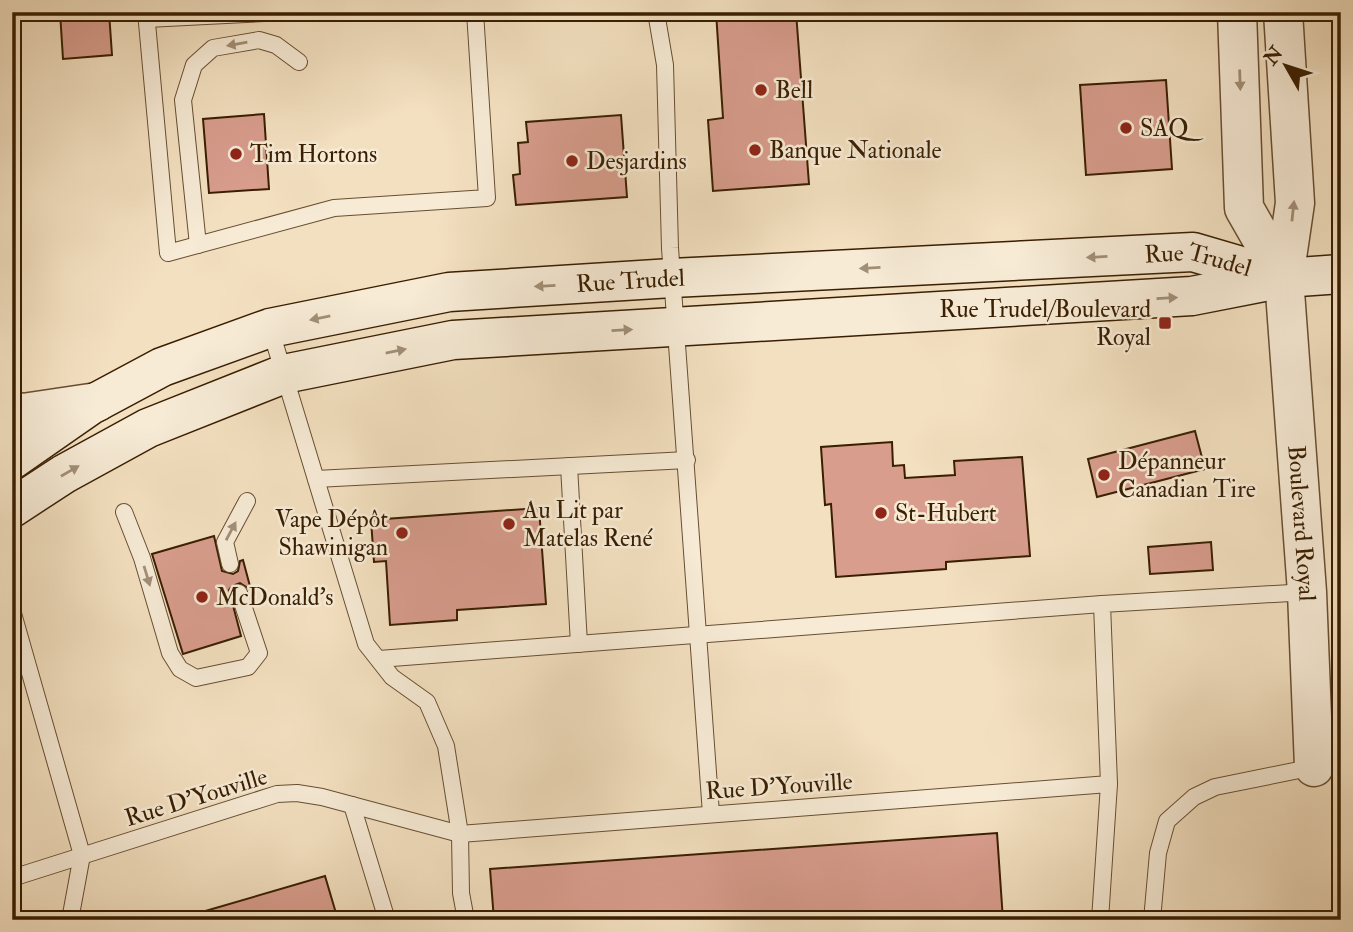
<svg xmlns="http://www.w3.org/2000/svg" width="1353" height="932" viewBox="0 0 1353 932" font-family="'IM FELL Double Pica',serif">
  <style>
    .building { fill: #d89d8d; stroke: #391e01; stroke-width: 2 }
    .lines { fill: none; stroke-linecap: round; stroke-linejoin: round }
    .service-casing { stroke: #684e31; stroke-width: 18 }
    .tertiary-casing { stroke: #684e31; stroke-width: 41 }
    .secondary-casing { stroke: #391e01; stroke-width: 41 }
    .service { stroke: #f7ebd6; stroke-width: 16 }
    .tertiary { stroke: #f7ebd6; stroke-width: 38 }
    .secondary { stroke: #f7ebd6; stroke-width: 38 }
    .oneway { fill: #a28f76 }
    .poi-dot { fill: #8f2418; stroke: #f7ebd6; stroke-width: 2.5 }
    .labels { text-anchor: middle; stroke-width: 5; stroke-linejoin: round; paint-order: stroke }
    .poi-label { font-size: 24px; fill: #391e01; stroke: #f7ebd6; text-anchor: start }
    .street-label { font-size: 24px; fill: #391e01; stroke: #f7ebd6 }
  </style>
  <rect width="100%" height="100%" fill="#f3e0c0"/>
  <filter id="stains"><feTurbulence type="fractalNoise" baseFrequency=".00286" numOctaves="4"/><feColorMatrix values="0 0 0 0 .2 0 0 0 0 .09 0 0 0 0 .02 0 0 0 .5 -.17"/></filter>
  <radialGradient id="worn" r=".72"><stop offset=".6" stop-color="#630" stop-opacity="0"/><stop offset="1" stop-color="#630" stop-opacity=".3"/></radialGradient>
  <g class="building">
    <polygon points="60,12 109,12 112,55 63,59"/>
    <polygon points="716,12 796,12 809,184 713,191 708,120 723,118"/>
    <polygon points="1166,80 1172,169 1086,175 1080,85"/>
    <polygon points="264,114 269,189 209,193 203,119"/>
    <polygon points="621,115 627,197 516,205 513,175 520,174 518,143 528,142 526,122"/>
    <polygon points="1195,431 1205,469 1097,497 1088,459"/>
    <polygon points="892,442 893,466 904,465 905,478 955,475 954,461 1022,457 1030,556 946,562 946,569 836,577 831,504 825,505 821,447"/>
    <polygon points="539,508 546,604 457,610 457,620 390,625 386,561 374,562 371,520"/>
    <polygon points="214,536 222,571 233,574 238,571 240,561 243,560 251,590 240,583 232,586 229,590 241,636 183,654 152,554"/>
    <polygon points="1211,542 1213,570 1150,574 1148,547"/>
    <polygon points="997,833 1003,920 494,920 490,869"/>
    <polygon points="325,876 338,920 196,920 195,914"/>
  </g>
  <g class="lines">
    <g class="service-casing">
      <g id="service">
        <polyline points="146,12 168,253 334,208 487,198 475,12"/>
        <polyline points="656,12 665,65 670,248 711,814"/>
        <polyline points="147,19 286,12"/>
        <polyline points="198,245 183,100 194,65 213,48 259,40 276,45 299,62"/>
        <polyline points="270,328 366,644 392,677 427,702 446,746 460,834 461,893 466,920"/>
        <polyline points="569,466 579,644"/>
        <polyline points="316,479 687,460"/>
        <polyline points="124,512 142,558 170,653 180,669 196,678 248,667 259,653 239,593"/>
        <polyline points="230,564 225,542 247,501"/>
        <polyline points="12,610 82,855 70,920"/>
        <polyline points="379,659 1102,604"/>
        <polyline points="352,805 387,920"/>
        <polyline points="12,878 277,794 297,793 322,797 460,834 1109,784 1102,604 1307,592"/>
        <polyline points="1100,920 1109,784"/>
        <polyline points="1152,920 1158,853 1167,821 1194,797 1215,787 1314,767 1341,766"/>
      </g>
    </g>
    <g class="tertiary-casing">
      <g id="tertiary">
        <polyline points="1237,12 1244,208 1284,278"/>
        <path id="s1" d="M1283 12 1295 203 1284 278 1307 592 1314 767"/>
        <polyline points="12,411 23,413 97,402"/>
      </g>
    </g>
    <g class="secondary-casing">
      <g id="secondary">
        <path id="s2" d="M12 460 91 405 162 367 270 328 449 292 672 278 1193 252 1275 276"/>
        <polyline points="12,508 64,474 148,428 284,374 453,340 1192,296 1284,278 1341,274"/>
      </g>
    </g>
    <use href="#service" class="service"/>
    <use href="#tertiary" class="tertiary"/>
    <use href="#secondary" class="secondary"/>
  </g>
  <defs><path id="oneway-solid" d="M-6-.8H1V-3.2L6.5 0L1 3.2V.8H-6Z" transform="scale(1.75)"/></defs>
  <g class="oneway">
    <use href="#oneway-solid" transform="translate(237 44) rotate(170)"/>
    <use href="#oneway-solid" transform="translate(1240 80) rotate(88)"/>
    <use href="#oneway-solid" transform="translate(1293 211) rotate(-84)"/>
    <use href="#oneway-solid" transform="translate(1097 257) rotate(177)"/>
    <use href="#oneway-solid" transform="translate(870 268) rotate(177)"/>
    <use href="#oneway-solid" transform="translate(545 286) rotate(177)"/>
    <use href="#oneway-solid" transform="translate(1167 298) rotate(-3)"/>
    <use href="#oneway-solid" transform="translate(320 318) rotate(169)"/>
    <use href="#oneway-solid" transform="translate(622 330) rotate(-3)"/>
    <use href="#oneway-solid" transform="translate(396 351) rotate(-11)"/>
    <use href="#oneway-solid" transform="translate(70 471) rotate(-30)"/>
    <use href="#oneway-solid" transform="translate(231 531) rotate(-62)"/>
    <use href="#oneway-solid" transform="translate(147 576) rotate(73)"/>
  </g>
  <g class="poi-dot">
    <circle cx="761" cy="90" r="7"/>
    <circle cx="1126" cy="128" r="7"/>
    <circle cx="755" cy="150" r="7"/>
    <circle cx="236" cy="154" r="7"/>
    <circle cx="572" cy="161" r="7"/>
    <rect x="1158" y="316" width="14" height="14" rx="3.5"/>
    <circle cx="1104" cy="475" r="7"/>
    <circle cx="881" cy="513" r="7"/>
    <circle cx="509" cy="524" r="7"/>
    <circle cx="402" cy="533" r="7"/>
    <circle cx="202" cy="597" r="7"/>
  </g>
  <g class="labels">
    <g class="poi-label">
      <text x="775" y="98">Bell</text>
      <text x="1140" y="136">SAQ</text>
      <text x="769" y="158">Banque Nationale</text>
      <text x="250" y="162">Tim Hortons</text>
      <text x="586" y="169">Desjardins</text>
      <text x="1151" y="317" text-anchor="end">Rue Trudel/Boulevard<tspan x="1151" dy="28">Royal</tspan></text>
      <text x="1118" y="469">Dépanneur<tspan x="1118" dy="28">Canadian Tire</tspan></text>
      <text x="523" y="518">Au Lit par<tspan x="523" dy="28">Matelas René</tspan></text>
      <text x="895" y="521">St-Hubert</text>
      <text x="388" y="527" text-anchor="end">Vape Dépôt<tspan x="388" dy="28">Shawinigan</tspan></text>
      <text x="216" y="605">McDonald's</text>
    </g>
    <g class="street-label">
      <text dy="8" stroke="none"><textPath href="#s2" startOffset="1225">Rue Trudel</textPath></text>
      <text dy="8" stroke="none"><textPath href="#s2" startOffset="656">Rue Trudel</textPath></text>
      <text dy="8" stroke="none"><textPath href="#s1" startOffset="513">Boulevard Royal</textPath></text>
      <text transform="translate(779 786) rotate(-4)" y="8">Rue D'Youville</text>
      <text transform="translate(196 797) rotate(-17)" y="8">Rue D'Youville</text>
    </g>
  </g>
  <rect width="1353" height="932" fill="none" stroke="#f3e0c0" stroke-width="42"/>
  <rect x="14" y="14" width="1325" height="904" fill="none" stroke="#391e01" stroke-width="3.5"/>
  <rect x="21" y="21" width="1311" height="890" fill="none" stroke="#391e01" stroke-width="2"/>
  <g transform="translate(1286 66) rotate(309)" stroke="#f7ebd6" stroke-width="5" paint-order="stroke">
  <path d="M0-5L12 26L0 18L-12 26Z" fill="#391e01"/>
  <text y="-10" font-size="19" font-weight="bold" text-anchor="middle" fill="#391e01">N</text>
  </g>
  <rect width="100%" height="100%" filter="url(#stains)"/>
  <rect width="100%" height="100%" fill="url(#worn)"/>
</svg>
